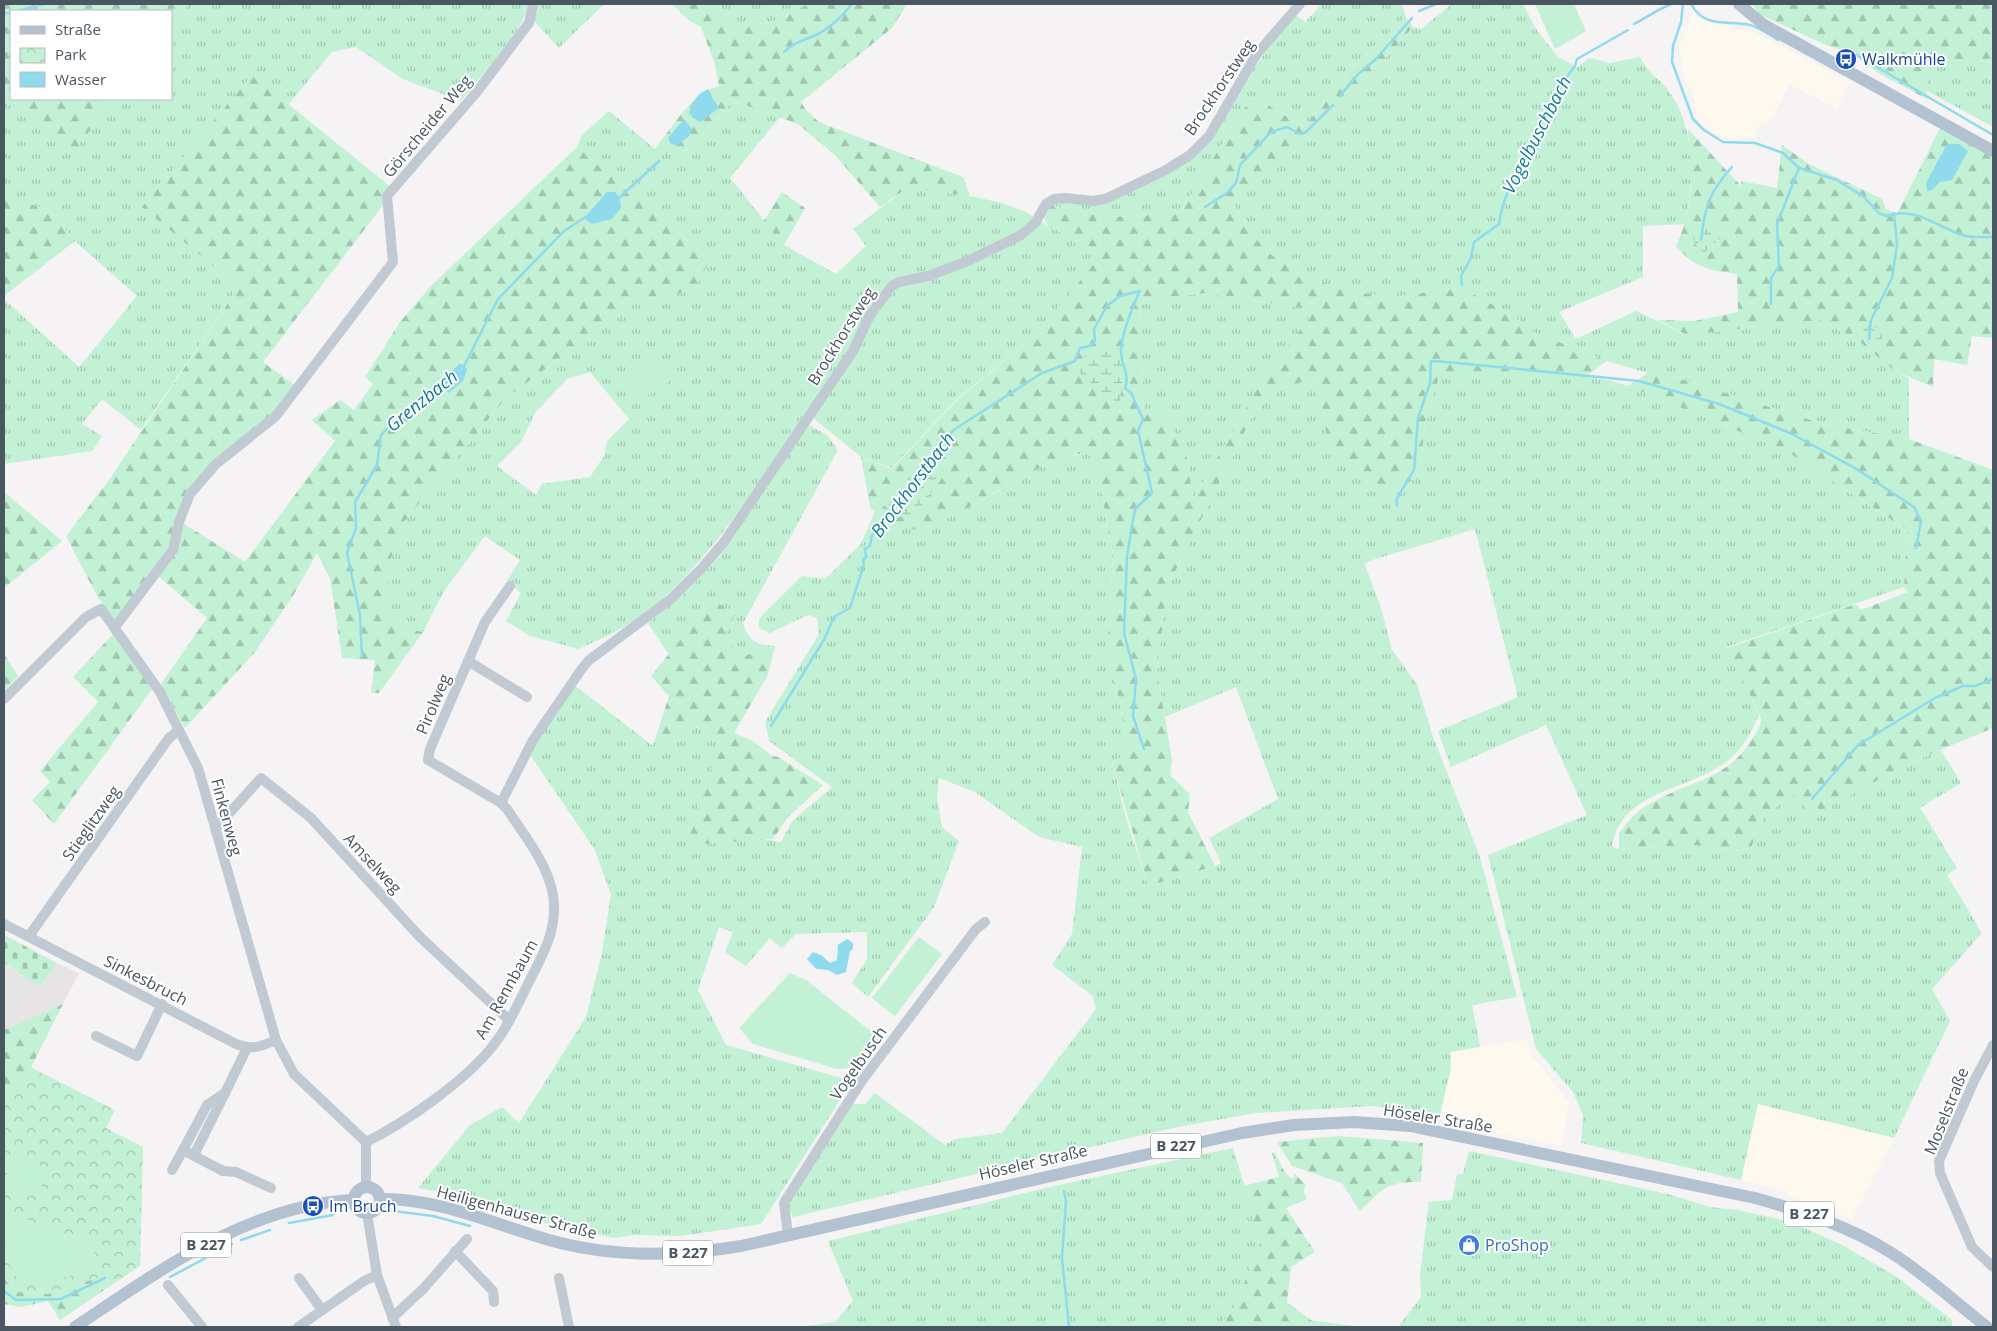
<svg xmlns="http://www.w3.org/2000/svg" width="1997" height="1331" viewBox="0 0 1997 1331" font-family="'Open Sans',sans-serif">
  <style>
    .commercial { fill: #fdf9ef }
    .education { fill: #e6e4e5 }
    .grass { fill: url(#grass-tufts); fill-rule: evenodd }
    .forest { fill: url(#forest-firs); fill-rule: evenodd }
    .wetland { fill: url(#wetland-marsh) }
    .cemetery { fill: url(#cemetery-stones) }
    .park { fill: url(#park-crowns) }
    .garden { fill: #c3f1d5 }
    .water { fill: #90daee }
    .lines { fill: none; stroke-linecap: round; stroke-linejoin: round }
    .stream { stroke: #90daee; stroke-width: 2.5 }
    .minor { stroke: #c1cad2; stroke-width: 10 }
    .major { stroke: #b3c2d1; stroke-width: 12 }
    .labels { text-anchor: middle; stroke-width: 4; stroke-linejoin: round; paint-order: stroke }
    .shield { fill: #fff; stroke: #808990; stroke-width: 1 }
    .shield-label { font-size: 15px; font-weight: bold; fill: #4a5661 }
    .transit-label { font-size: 16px; fill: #164399; stroke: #fff; text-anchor: start }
    .street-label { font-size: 16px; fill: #4a5661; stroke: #fff }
    .shop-label { font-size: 16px; fill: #366cbe; stroke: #fff; text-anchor: start }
    .water-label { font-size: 18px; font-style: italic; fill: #0c7c9b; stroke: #fff }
  </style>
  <defs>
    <pattern id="grass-tufts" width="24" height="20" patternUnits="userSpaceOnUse" patternTransform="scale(1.25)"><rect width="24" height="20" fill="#c3f1d5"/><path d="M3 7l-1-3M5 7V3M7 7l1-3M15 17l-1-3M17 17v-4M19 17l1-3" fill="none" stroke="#a0c6b0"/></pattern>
    <pattern id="forest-firs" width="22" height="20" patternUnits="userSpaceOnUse" patternTransform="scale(1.25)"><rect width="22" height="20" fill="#c3f1d5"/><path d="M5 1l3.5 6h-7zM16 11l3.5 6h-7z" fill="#a0c6b0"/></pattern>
    <pattern id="wetland-marsh" width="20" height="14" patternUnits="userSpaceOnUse" patternTransform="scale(1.25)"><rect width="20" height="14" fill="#c3f1d5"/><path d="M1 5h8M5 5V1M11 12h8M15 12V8" fill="none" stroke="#a0c6b0"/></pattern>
    <pattern id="cemetery-stones" width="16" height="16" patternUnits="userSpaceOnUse" patternTransform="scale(1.25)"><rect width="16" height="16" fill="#c3f1d5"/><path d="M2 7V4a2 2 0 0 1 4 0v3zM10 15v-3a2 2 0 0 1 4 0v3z" fill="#a0c6b0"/></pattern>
    <pattern id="park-crowns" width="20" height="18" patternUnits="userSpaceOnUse" patternTransform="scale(1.25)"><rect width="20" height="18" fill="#c3f1d5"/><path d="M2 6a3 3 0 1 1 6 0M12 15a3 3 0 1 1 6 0" fill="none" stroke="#a0c6b0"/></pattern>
  </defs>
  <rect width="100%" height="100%" fill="#f5f3f3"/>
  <g class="commercial">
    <polygon points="1693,12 1702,20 1726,27 1751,30 1849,82 1837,108 1789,85 1770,122 1758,126 1754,138 1729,139 1711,132 1697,119 1692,90 1684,79 1679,47"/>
    <polygon points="1527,1039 1531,1055 1569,1102 1561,1146 1498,1133 1473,1121 1440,1115 1451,1068 1450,1052"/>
    <polygon points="1758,1104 1894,1138 1852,1219 1786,1195 1787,1191 1741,1180"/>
  </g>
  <polygon class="education" points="4,962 36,985 42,984 57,963 79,973 63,1004 4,1030"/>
  <g class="grass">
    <path d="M188 4H528C525 31 479 78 461 101L403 79 356 47 332 52 289 104 252 76 239 287 141 430 102 399 82 424 102 436 92 451 4 464V299L79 367 137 296 75 241 48 209 19 201 4 191V97L7 93 11 99H14L75 149 114 99H171V26Z"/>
    <polygon points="535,4 604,4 559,48 533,20"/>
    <polygon points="712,4 808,4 778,20 750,26 719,20"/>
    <polygon points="1322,4 1402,4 1406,17 1354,65 1304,127 1259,100 1244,108 1183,208 1138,217 1104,216 1051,205 1064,201 1091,204 1179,167 1232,101 1266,51 1296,15 1305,22"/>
    <path d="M1452 4H1523L1536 29 1558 57 1577 67 1590 58 1610 63 1640 57C1650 76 1656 75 1667 89 1697 128 1693 179 1686 224L1643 226V277L1559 312 1576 339 1636 311 1687 335 1821 320 1860 342 1895 371 1909 378V439L1823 424 1688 381 1648 373 1607 361 1533 332 1515 317 1452 289 1393 297 1356 292 1312 279 1270 254 1249 231 1232 201 1316 135 1413 27 1421 29Z"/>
    <polygon points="1927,59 1993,62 1993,127 1927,91"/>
    <path d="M734 101 780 117 730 178 784 245 836 274 866 246 853 229 907 188 970 196 1002 203 1026 212 1048 226 1104 253 1035 336 957 399 892 468 861 457 806 412C758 482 700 581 627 625 612 634 595 641 579 649L530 636 506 621 521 593 507 581 520 560 485 536 444 591 423 632 388 626V567L403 523 506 398 643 297H670L696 287 710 260 577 147 582 135 609 111 655 149 679 157ZM590 372 629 419 607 441 604 456 590 477 542 484 536 495 497 466 521 442 535 413 567 379Z"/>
    <polygon points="1205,293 1315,310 1265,376 1193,499 1187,458 1144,415 1140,301"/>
    <path d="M1531 376 1585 377 1607 380 1628 386 1682 408 1785 450 1907 530 1904 587 1727 647 1759 715C1751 732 1743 749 1727 761 1690 791 1621 789 1612 847L1619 849 1698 845 1731 851 1751 849C1761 814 1769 811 1798 792L1811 817 1907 764 1941 750 1961 783 1920 808 1957 868 1947 875 1982 933 1932 989 1950 1021 1894 1138 1758 1104 1741 1180 1581 1143 1583 1115 1573 1092 1536 1049 1488 855 1587 815 1546 725 1451 767 1438 731 1518 697 1475 529 1369 561 1365 565 1381 608 1392 650 1417 684 1432 734 1480 857 1517 997 1472 1005 1480 1047 1450 1052 1451 1068 1440 1115 1373 1106 1256 1113 1177 1127 793 1217 788 1205 853 1104H865L875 1093 945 1145 955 1139 1002 1133 1096 1009 1093 996 1052 965 1072 934 1082 847 1039 837 975 792 939 778 937 797 942 827 959 841 934 907 868 997 852 983 867 959V932L796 934 782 948 770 938 746 966 725 952 733 932 719 927 698 990 726 1045 852 1081 761 1224 681 1236 634 1235 615 1238 548 1224 476 1198 418 1188 470 1125 502 1107 519 1123 586 1017 602 952 611 895 595 850 529 753 573 684 653 746 691 723 719 744 688 845 761 839 781 842 792 821 832 787 769 741 765 722 819 634 817 618 808 615 770 633 759 628V618L802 576 825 579 861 544 875 511 891 528C918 520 947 514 973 504 1011 488 1045 454 1088 454L1096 464 1113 554 1108 641 1129 754 1112 761 1126 818 1148 886 1215 866 1221 863 1209 838 1278 799 1236 687 1165 717 1157 671 1167 588 1256 409 1282 388 1317 377 1326 431 1344 463H1358L1368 482 1421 463 1425 423 1439 377Z"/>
    <path d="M807 424 827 435 838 450 743 623C748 641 757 645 775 646L744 656 722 638 713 600 669 655 648 623 684 594 719 557Z"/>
    <polygon points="1233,1148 1261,1241 1233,1310 1217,1327 798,1327 835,1322 853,1301 828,1241 1054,1186"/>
    <polygon points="1469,1151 1668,1194 1710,1207 1738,1210 1791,1222 1842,1245 1897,1277 1952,1320 1952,1327 1398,1327 1421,1297 1420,1275 1429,1202 1452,1200 1457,1174 1463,1174"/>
    <polygon points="1298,1319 1363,1327 1284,1327"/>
  </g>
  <g class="forest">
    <polygon points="4,4 188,4 171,26 171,11 11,11 11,96 7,93 4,97"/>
    <polygon points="672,4 712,4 719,20 750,26 778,20 808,4 907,4 892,28 801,102 806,110 819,122 963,177 970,196 907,188 880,207 835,155 798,124 734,101 679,157 655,149 679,117 701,92 719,86 714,61 701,27 688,20"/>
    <polygon points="1753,4 1993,4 1993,62 1927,59 1927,99 1880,74 1850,52 1826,45 1759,14"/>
    <path d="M1406 17 1413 27 1316 135 1232 201 1249 231 1270 254 1312 279 1356 292 1393 297 1452 289 1471 293 1515 317 1533 332 1607 361 1585 377H1439L1425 423 1421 463 1411 481 1385 491 1368 482 1358 463H1344L1326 431 1317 377 1282 388 1256 409 1167 588 1157 671 1172 760 1170 775 1190 794 1188 812 1215 866 1148 886 1112 761 1129 754 1108 641 1113 554 1096 464 1088 454H1076L1041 467 927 530 891 528 870 507 861 457 892 469 957 400 1035 336 1103 253 1048 226 1044 218 1051 205 1104 216 1138 217 1183 208 1244 108 1259 100 1304 127 1354 65ZM1205 293 1315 310 1265 376 1193 499 1187 458 1168 415 1144 414 1140 301Z"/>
    <polygon points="252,75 391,187 384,204 263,362 296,386 274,414 187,493 181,522 245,562 335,441 312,420 340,400 354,410 373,384 365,377 400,322 431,286 577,147 710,260 696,287 670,297 643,297 506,398 403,523 388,567 388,625 423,632 379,693 371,693 375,660 342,658 330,578 317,553 294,594 255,652 185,728 161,684 207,618 158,576 116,623 97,596 66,536 106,484 239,287 142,207"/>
    <polygon points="14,99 114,99 75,150"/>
    <path d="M1941 126 1993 156V338L1972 336 1967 365 1934 359 1933 387 1895 371 1860 342 1821 320 1687 335 1658 320 1695 321 1738 312 1737 274C1709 270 1695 268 1676 246 1696 204 1691 174 1688 129L1741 186V181L1777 188 1782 145 1809 164 1882 199 1886 209 1897 214Z"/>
    <polygon points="4,191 19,201 48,209 75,241 4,296"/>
    <polygon points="782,192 805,208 784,245 763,222"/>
    <path d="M1648 373 1688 381 1823 424 1909 439 1993 470V728L1907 764 1811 817 1798 793C1769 811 1761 814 1751 849L1731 851 1698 845 1619 849V833C1625 826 1632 816 1640 810 1690 776 1735 785 1762 720L1727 648 1856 604 1861 610 1908 592 1904 587 1907 530 1785 450 1628 386Z"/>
    <polygon points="4,492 62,541 4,588"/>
    <polygon points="713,600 735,614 723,638 744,656 775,646 768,675 734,733 753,741 772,756 778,757 823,785 788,817 773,839 687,845 719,744 691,723 653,746 669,696 651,676"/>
    <polygon points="114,633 152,689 54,824 32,800 50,782 40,771 98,702 73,677"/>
    <polygon points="4,654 18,676 4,691"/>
    <polygon points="63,1004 19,1091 4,1101 4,1030"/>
    <path d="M1338 1136 1423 1143 1421 1182C1387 1181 1383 1189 1360 1211L1342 1183 1292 1166 1277 1142Z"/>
    <polygon points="1275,1152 1285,1173 1293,1179 1295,1174 1305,1184 1304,1192 1307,1199 1286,1208 1315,1252 1291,1267 1287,1302 1320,1327 1217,1327 1233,1310 1261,1241 1243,1186 1279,1177 1272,1153"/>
    <polygon points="103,1276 110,1286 60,1320 48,1301 21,1307 4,1304 4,1279 19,1292 47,1294"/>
  </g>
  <g class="wetland">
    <polygon points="1712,226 1720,238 1704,253 1695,244 1692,233"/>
    <polygon points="1863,324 1878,328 1883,337 1875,348 1856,334"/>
    <polygon points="1099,350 1125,360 1119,408 1076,369 1083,357"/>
    <polygon points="923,476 943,477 917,512 893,519 891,511 882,504 909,477"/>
  </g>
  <polygon class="cemetery" points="4,935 57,963 42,984 36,985 4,962"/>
  <polygon class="park" points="30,1067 115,1110 106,1128 143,1147 140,1266 110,1286 103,1276 47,1294 19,1292 4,1279 4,1101 19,1091"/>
  <g class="garden">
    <polygon points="1535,4 1574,4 1586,31 1555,49"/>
    <polygon points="659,361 671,380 633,405 621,386"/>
    <polygon points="919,937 942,954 895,1016 872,998"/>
    <polygon points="790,973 806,980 878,1037 856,1068 837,1069 753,1044 739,1028"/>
    <polygon points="10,1157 29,1161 29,1164 45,1167 40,1196 4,1193"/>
    <path d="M4 1211 84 1240 92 1247 100 1265C89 1271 75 1274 63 1278 50 1281 29 1287 18 1278 4 1269 4 1227 4 1211Z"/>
  </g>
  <g class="water">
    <path d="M707 90 719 108 700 122 693 118 689 113C693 103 696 94 707 90Z"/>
    <polygon points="684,119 692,129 690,135 677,146 670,143 668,138"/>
    <polygon points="1947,144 1959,144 1968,151 1952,180 1940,182 1932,190 1927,191 1926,183"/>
    <polygon points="607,192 615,192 620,198 621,208 612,219 592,224 584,218"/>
    <polygon points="459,364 465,365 467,370 463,381 449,393 443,387 441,382"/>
    <polygon points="847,939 853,943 853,949 850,951 846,972 837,975 828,970 816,969 807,959 813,952 821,955 830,963 837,960 838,945"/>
  </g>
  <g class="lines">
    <g class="stream">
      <path d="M1683 4 1681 22 1673 46 1672 62 1693 119 1704 130 1723 142 1755 143 1783 153 1799 168 1837 180 1864 197 1879 213 1886 216C1915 206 1936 226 1962 235 1971 238 1984 237 1993 237"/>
      <path d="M1691 4C1705 29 1727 20 1750 25 1759 27 1770 35 1778 40"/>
      <polyline points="18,11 43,4"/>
      <polyline points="1419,11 1436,4"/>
      <polyline points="4,13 11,13"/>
      <path d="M1634 24C1647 17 1657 10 1671 4"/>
      <path d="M784 52C793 43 804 40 816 35 827 30 845 15 851 4"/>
      <polyline points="1853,53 1993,135"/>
      <polyline points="1340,96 1357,75 1375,60 1412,18"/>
      <polyline points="618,199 659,161"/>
      <polyline points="1205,207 1227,193 1236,183 1240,165 1271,132 1287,127 1301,134 1306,132 1333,105"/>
      <path d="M1701 240C1705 207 1709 192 1732 167"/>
      <path d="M1462 285 1461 276 1471 258 1474 242 1499 224C1502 202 1510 185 1520 167 1526 157 1530 146 1536 137 1540 131 1543 119 1546 112 1554 95 1564 80 1575 66L1577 59 1628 30"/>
      <path d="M1139 292C1132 310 1121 333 1121 353 1122 366 1130 375 1125 388L1131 393 1143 419 1138 431 1152 493 1135 509 1127 556 1124 633 1136 679 1133 716 1144 749"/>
      <polyline points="1771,304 1771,278 1779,266 1777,224 1799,168"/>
      <polyline points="1869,339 1871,320 1892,278 1897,245 1894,213"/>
      <polyline points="463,368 498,299 564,231 587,216"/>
      <polyline points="1397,506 1397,498 1414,470 1418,418 1430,383 1431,361 1447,362 1639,381 1719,404 1790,433 1855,468 1914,507 1921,521 1916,548"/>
      <polyline points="362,656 360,615 347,553 356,528 355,502 377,465 381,435 400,415 422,402 431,390 445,386"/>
      <polyline points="771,726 825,638 834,617 850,608 864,564 863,560 866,557 865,549 870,546 872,535 879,529 882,519 897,503 904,500 910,487 916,484 923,476 943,441 955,429 1042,373 1075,361 1080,348 1090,346 1095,341 1094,329 1107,306 1120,296 1140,291"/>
      <polyline points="1812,799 1858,745 1935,698 1963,686 1975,686 1991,680 1993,677"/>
      <polyline points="1064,1191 1066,1201 1062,1258 1069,1327"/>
      <polyline points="386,1210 433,1216 470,1226"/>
      <polyline points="289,1223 333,1215"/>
      <polyline points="241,1240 270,1230"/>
      <polyline points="170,1277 232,1244"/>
      <polyline points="4,1291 16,1300 61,1299 105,1278"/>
    </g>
    <g class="minor">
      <polyline points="115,627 173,550 179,522 190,494 216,464 276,416 393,262 387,196 476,93 529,23 533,4"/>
      <polyline points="468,661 527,697"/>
      <polyline points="4,699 86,617 101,609 160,692 198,768 276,1040 294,1074 366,1142 366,1186"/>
      <polyline points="501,803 533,740 581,670 588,661 672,598 701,569 724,542 853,351 870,315 892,286 899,282 929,276 970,260 1021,235 1035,223 1046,204 1054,199 1065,198 1093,201 1105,199 1166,170 1190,155 1209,136 1256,55 1300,4"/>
      <polyline points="215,829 261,778 311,818 420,937 509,1020"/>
      <path d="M4 924 236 1044C253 1050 260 1047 276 1040"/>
      <polyline points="29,936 169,738 179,730"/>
      <polyline points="96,1036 137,1056 162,1004"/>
      <polyline points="1993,1045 1974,1081 1939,1161 1940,1173 1972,1247 1993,1267"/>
      <polyline points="247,1048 225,1093 207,1105 183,1150 223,1171 236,1172 271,1188"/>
      <path d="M366 1142C405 1123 465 1081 492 1047 509 1026 519 1001 531 978 545 951 558 926 553 895 548 864 524 835 507 809L501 803 428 760 430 749 485 622 510 586"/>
      <polyline points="194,1155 225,1093"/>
      <polyline points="172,1170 183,1150"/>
      <polyline points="367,1213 377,1275 396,1327"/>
      <polyline points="788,1235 784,1203 861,1082 976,929 985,922"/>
      <polyline points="455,1251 493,1291 494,1302"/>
      <polyline points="299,1278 322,1310"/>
      <polyline points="559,1278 569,1327"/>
      <polyline points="168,1285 202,1327"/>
      <polyline points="392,1318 424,1288 467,1239"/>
      <polyline points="298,1327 364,1281 377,1275"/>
    </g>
    <g class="major">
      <polyline points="1739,4 1764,25 1993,151"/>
      <circle cx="367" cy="1200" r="13"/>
      <path d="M380 1199C439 1198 493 1224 549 1240 613 1258 676 1257 741 1246L1242 1133 1294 1125 1354 1122 1410 1126 1755 1198C1802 1211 1848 1226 1890 1252 1924 1273 1955 1302 1987 1327"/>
      <path d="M75 1327C159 1271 248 1205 353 1200"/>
    </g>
  </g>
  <defs>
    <g id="bus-disc" transform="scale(1.125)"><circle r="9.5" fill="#1a4fb4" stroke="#fff"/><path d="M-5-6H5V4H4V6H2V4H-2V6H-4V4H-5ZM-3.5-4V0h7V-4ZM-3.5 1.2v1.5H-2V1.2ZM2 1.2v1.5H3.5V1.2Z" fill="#fff"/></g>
    <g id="shop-disc" transform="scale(1.125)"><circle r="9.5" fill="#3f7fe0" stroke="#fff"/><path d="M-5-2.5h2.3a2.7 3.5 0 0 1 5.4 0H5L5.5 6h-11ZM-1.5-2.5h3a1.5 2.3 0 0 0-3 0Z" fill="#fff"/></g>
  </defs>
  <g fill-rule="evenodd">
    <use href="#bus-disc" x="1846" y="59"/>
    <use href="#bus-disc" x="313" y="1206"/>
    <use href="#shop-disc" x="1469" y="1245"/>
  </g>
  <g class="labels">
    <g class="shield">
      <rect x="1151" y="1133.5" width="50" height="25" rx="4"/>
      <rect x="1784" y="1201.5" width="50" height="25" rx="4"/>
      <rect x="181" y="1232.5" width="50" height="25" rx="4"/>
      <rect x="663" y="1240.5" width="50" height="25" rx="4"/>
    </g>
    <g class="shield-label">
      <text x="1176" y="1151">B 227</text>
      <text x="1809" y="1219">B 227</text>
      <text x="206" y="1250">B 227</text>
      <text x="688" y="1258">B 227</text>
    </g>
    <g class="transit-label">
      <text x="1862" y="65">Walkmühle</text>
      <text x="329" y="1212">Im Bruch</text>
    </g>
    <g class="street-label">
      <text transform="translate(1219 87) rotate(-56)" y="6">Brockhorstweg</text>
      <text transform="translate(427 126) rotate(-50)" y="6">Görscheider Weg</text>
      <text transform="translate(841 336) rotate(-58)" y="6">Brockhorstweg</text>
      <text transform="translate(433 704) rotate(-67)" y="6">Pirolweg</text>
      <text transform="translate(227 817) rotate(75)" y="6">Finkenweg</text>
      <text transform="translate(91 823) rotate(-55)" y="6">Stieglitzweg</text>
      <text transform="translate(373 863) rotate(47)" y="6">Amselweg</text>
      <text transform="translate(146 980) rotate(27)" y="6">Sinkesbruch</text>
      <text transform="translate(506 989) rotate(-61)" y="6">Am Rennbaum</text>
      <text transform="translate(858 1063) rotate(-55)" y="6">Vogelbusch</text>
      <text transform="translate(1946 1111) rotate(-68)" y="6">Moselstraße</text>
      <text transform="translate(1438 1118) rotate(9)" y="6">Höseler Straße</text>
      <text transform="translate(1033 1162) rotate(-13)" y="6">Höseler Straße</text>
      <text transform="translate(517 1212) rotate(15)" y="6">Heiligenhauser Straße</text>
    </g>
    <g class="shop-label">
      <text x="1485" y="1251">ProShop</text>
    </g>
    <g class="water-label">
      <text transform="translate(1537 135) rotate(-63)" y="6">Vogelbuschbach</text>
      <text transform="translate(422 401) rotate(-39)" y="6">Grenzbach</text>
      <text transform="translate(913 485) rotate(-53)" y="6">Brockhorstbach</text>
    </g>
  </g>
  <rect width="1997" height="1331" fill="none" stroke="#4a5661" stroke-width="10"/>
  <rect x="10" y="10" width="162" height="90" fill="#ffffff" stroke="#b7bbc0"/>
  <rect x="20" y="26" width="25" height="8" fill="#b3c2d1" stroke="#b7bbc0"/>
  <text x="55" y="35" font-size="15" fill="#4a5661">Straße</text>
  <rect x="20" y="48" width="25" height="15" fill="url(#park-crowns)" stroke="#b7bbc0"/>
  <text x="55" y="60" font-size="15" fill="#4a5661">Park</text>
  <rect x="20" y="72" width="25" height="15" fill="#90daee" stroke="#b7bbc0"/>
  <text x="55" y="85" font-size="15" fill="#4a5661">Wasser</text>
</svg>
